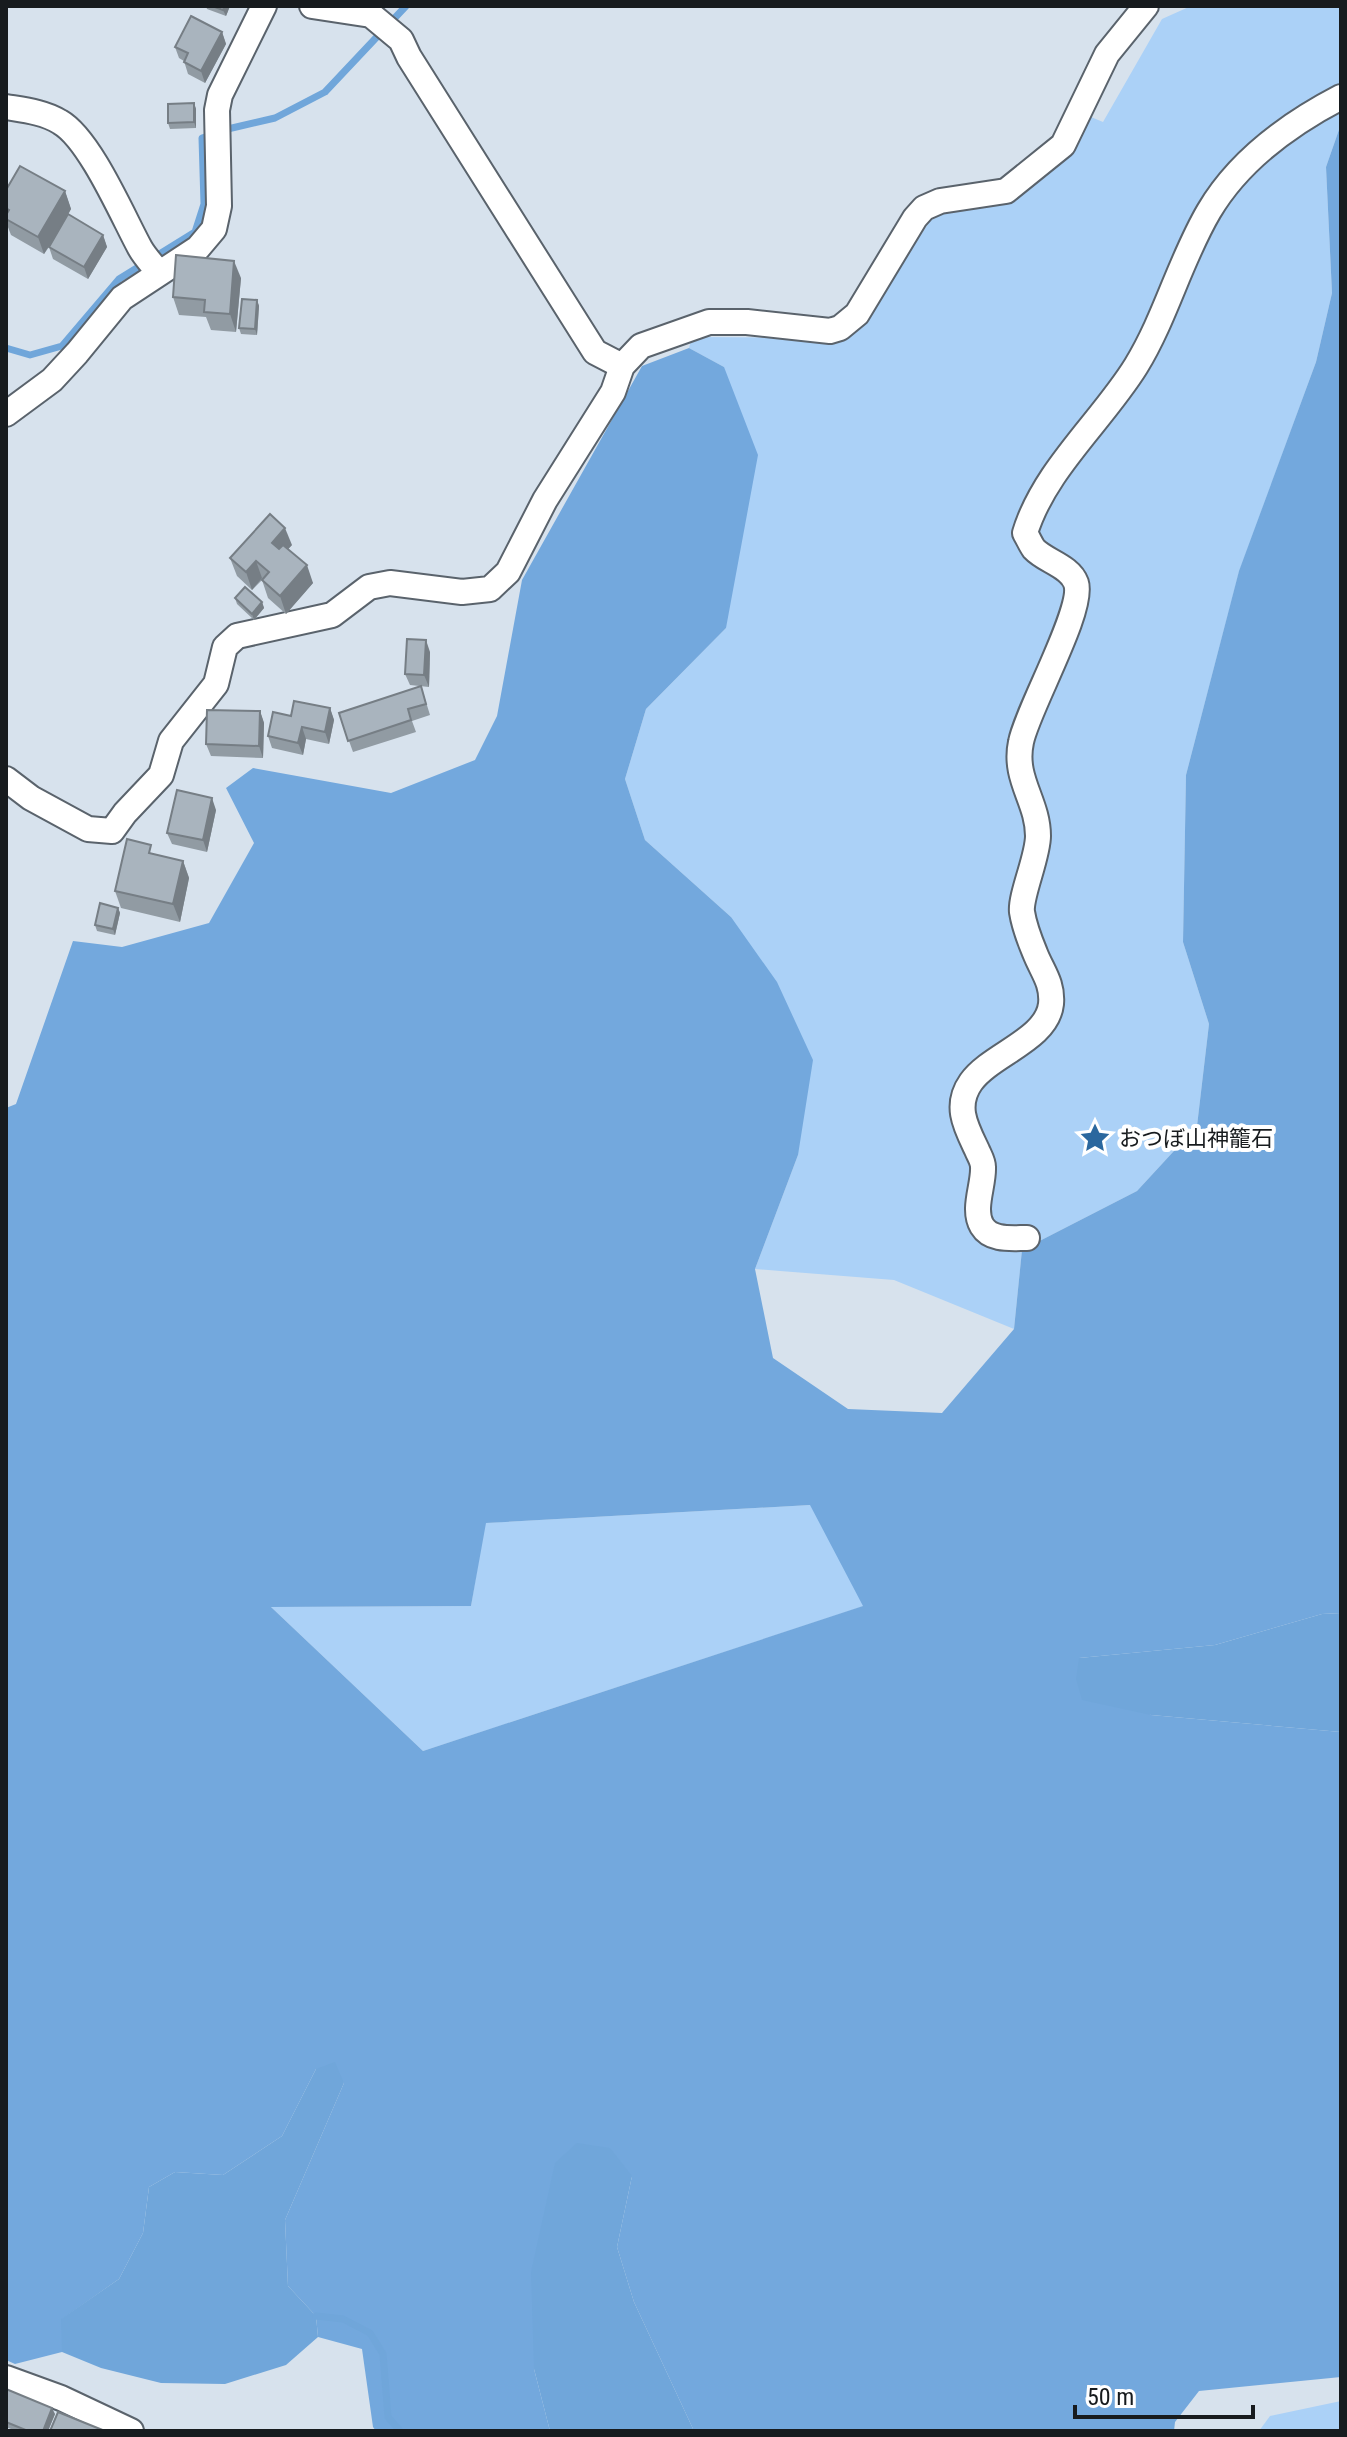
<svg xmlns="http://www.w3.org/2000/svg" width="1347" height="2437" viewBox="0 0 1347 2437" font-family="'Roboto Condensed','Noto Sans JP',sans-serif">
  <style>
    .green { fill: #abd1f7 }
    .forest { fill: #73a8dd; fill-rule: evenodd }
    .water { fill: #70a6da }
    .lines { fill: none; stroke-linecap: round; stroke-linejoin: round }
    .stream { stroke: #70a6da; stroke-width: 7 }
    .street-casing { stroke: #5a636c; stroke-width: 28 }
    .street { stroke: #fff; stroke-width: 24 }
    .wall { fill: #919ba3 }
    .shaded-wall { fill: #767e85 }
    .building { fill: #a9b4be; stroke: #767e85; stroke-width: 2 }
    .labels { text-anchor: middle; stroke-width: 8; stroke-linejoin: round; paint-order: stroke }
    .poi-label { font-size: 22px; fill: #171b1e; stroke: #fff; text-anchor: start }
  </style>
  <rect width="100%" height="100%" fill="#d7e2ed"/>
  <g class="green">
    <polygon points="1191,6 1341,6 1341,124 1326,167 1332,293 1316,362 1239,572 1186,775 1183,942 1209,1024 1197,1126 1137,1191 1022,1250 1014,1329 894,1280 755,1269 798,1155 731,917 645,840 625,779 646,709 726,628 724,367 689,348 692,337 840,338 861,325 934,215 1008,203 1077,147 1091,117 1103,122 1162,19"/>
    <polygon points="811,1505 864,1606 423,1751 271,1607 471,1606 485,1523"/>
    <polygon points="1341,2401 1341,2431 1259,2431 1270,2416"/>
  </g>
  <path class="forest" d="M1341 124V1613L1322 1614 1215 1645 1079 1658 1151 1715 1341 1732V2377L1199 2391 1175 2422 1174 2431H694L634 2302 617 2247 632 2176 534 2369 550 2431H376L373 2427 362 2349 318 2337 316 2316 288 2286 285 2220 344 2083 316 2069 282 2136 223 2175 175 2172 149 2187 143 2233 119 2279 62 2319V2352L15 2364 6 2360V1108L16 1104 73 941 122 947 209 923 254 843 226 788 253 768 391 793 475 760 497 716 522 580 642 366 689 348 724 367 758 455 726 628 646 709 625 779 645 840 731 917 777 982 813 1060 798 1155 755 1269 773 1358 848 1409 942 1413 1014 1329 1022 1250 1137 1191 1197 1126 1209 1024 1183 942 1186 775 1239 571 1316 362 1332 293 1326 167ZM810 1505 863 1606 423 1751 271 1607 471 1606 486 1523Z"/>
  <g class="water">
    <polygon points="1341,1613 1341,1732 1151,1715 1082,1700 1076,1679 1079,1658 1215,1645 1322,1614"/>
    <polygon points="335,2062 344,2083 285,2220 288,2286 316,2316 318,2337 286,2365 225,2384 161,2383 101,2368 62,2352 61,2319 119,2279 143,2233 149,2187 175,2172 223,2175 282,2136 316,2069"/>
    <polygon points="577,2143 610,2148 632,2176 617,2247 634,2302 694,2431 550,2431 534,2369 531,2272 555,2163"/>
  </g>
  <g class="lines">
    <g class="stream">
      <polyline points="6,348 30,355 62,346 119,279 195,232 204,204 202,138 232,128 275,118 325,92 406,6"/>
      <polyline points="316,2316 343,2319 370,2333 383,2354 388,2417 400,2431"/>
    </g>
    <g class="street-casing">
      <g id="street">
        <polyline points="312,6 371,15 401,40 409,57 595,352 622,366"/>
        <path d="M6 107C24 110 44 112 60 122 90 139 123 217 140 248 145 257 153 265 159 273"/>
        <polyline points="6,414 52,380 77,353 122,298 198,248 214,229 219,206 217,110 220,95 264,6"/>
        <polyline points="6,779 31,798 88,829 112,831 125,813 161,775 171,741 216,684 225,647 237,636 332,615 369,587 390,583 462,592 490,589 508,572 545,500 613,392 622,366 641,346 709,322 747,322 830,331 840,328 857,314 915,218 924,208 940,201 1006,191 1063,145 1107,54 1146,6"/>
        <path d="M1027 1238C1012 1238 991 1241 982 1226 972 1209 984 1185 983 1167 983 1161 979 1155 977 1150 966 1127 954 1106 971 1082 991 1054 1047 1040 1051 1004 1053 983 1042 971 1035 953 1030 941 1024 925 1022 912 1020 896 1038 857 1038 836 1038 801 1013 779 1021 742 1027 710 1085 609 1076 583 1070 566 1045 561 1034 549 1031 545 1028 538 1025 533 1044 470 1102 421 1136 366 1166 317 1180 260 1209 211 1239 160 1289 124 1341 97"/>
        <polyline points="6,2378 61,2398 131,2431"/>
      </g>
    </g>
    <use href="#street" class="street"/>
  </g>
  <g class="wall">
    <polygon points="206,6 230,6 226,16 207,9"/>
    <polygon points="222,32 226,44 205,83 188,74 184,61 179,58 175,47"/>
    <polygon points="194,103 196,109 196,128 170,129 168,123"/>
    <polygon points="6,190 65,191 71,209 68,215 103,235 107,247 88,279 53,259 49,247 44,254 11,235 6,222"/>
    <polygon points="241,278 236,332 211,330 206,317 179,315 173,297"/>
    <polygon points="257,300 259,306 257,335 241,334 239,328"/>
    <polygon points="292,545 288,549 313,583 286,614 268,598 262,580 263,579 252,590 237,576 230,558"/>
    <polygon points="235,598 262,602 264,608 254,620 237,604"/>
    <polygon points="430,652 429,687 410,685 405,674"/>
    <polygon points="421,686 430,715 412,721 416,732 353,752 339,713"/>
    <polygon points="330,708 334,720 329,744 306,739 303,755 272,748 268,736 291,716"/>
    <polygon points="260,711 264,723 263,758 211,756 206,744"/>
    <polygon points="216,810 207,852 172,844 167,833"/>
    <polygon points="183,861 189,878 180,922 121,908 115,891"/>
    <polygon points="118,908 120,913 115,935 97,931 95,925"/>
    <polygon points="6,2389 55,2414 48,2431 16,2431 6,2427"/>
  </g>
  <g class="shaded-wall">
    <polygon points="225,6 230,6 226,16 223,10"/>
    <polygon points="222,32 226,44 205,83 201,71"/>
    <polygon points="194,103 196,109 196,128 194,122"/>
    <polygon points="65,191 71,209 44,254 38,237"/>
    <polygon points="103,235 107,247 88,279 84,267"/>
    <polygon points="234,261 241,278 236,332 230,314"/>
    <polygon points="257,300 259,306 257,335 255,329"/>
    <polygon points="285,528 292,545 278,560 272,543"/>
    <polygon points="256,561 262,578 252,590 246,572"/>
    <polygon points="307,565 313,583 286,614 280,596"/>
    <polygon points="262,602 264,608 254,620 252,614"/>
    <polygon points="426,640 430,652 429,687 424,675"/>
    <polygon points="330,708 334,720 329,744 325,732"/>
    <polygon points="260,711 264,723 263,758 259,746"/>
    <polygon points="302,727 306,739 303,755 298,743"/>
    <polygon points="212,798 216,810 207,852 203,840"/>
    <polygon points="183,861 189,878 180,922 173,904"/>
    <polygon points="118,908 120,913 115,935 113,929"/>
    <polygon points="52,2408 55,2414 48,2431 43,2431"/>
  </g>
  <g class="building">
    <polygon points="212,6 225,6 223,10"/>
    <polygon points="191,16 222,32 201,71 184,62 188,53 175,47"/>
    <polygon points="194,103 194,122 168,123 168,104"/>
    <polygon points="20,166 65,191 38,237 6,219 6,215 9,210 6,208 6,190"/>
    <polygon points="68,214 103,235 84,267 49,247"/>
    <polygon points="176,255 234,261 230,314 204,312 205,300 173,297"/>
    <polygon points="242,299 257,300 255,329 239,328"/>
    <polygon points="270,514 285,528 272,543 279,549 283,545 307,565 280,596 262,580 269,572 256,561 246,572 230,558"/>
    <polygon points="245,587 262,602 252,614 235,598"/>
    <polygon points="407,639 426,640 424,675 405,674"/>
    <polygon points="421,686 426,704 408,709 411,720 348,741 339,713"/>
    <polygon points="294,701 330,708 325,732 302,727 298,743 268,736 273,712 291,716"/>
    <polygon points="207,710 260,711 259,746 206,744"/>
    <polygon points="177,790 212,798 203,840 167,833"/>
    <polygon points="127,839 151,845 149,853 183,861 173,904 115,891"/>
    <polygon points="100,903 118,908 113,929 95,925"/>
    <polygon points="6,2389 52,2408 43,2431 28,2431 6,2422"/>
    <polygon points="58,2412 105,2431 50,2431"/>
  </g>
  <defs>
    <g id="sight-bare" transform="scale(2.4)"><path d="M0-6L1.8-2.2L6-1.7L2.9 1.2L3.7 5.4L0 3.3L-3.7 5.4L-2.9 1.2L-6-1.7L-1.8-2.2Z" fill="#2a679e" stroke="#fff" stroke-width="2.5" paint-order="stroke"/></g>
  </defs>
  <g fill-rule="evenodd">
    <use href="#sight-bare" x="1095" y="1138"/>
  </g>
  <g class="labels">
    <g class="poi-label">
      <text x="1119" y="1146">おつぼ山神籠石</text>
    </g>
  </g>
  <rect width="1347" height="2437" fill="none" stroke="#171b1e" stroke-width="16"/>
  <path d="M1075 2405v12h178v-12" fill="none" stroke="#171b1e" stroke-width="4"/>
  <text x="1087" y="2405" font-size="24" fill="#171b1e" stroke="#ffffff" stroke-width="6" paint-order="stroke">50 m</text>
</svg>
